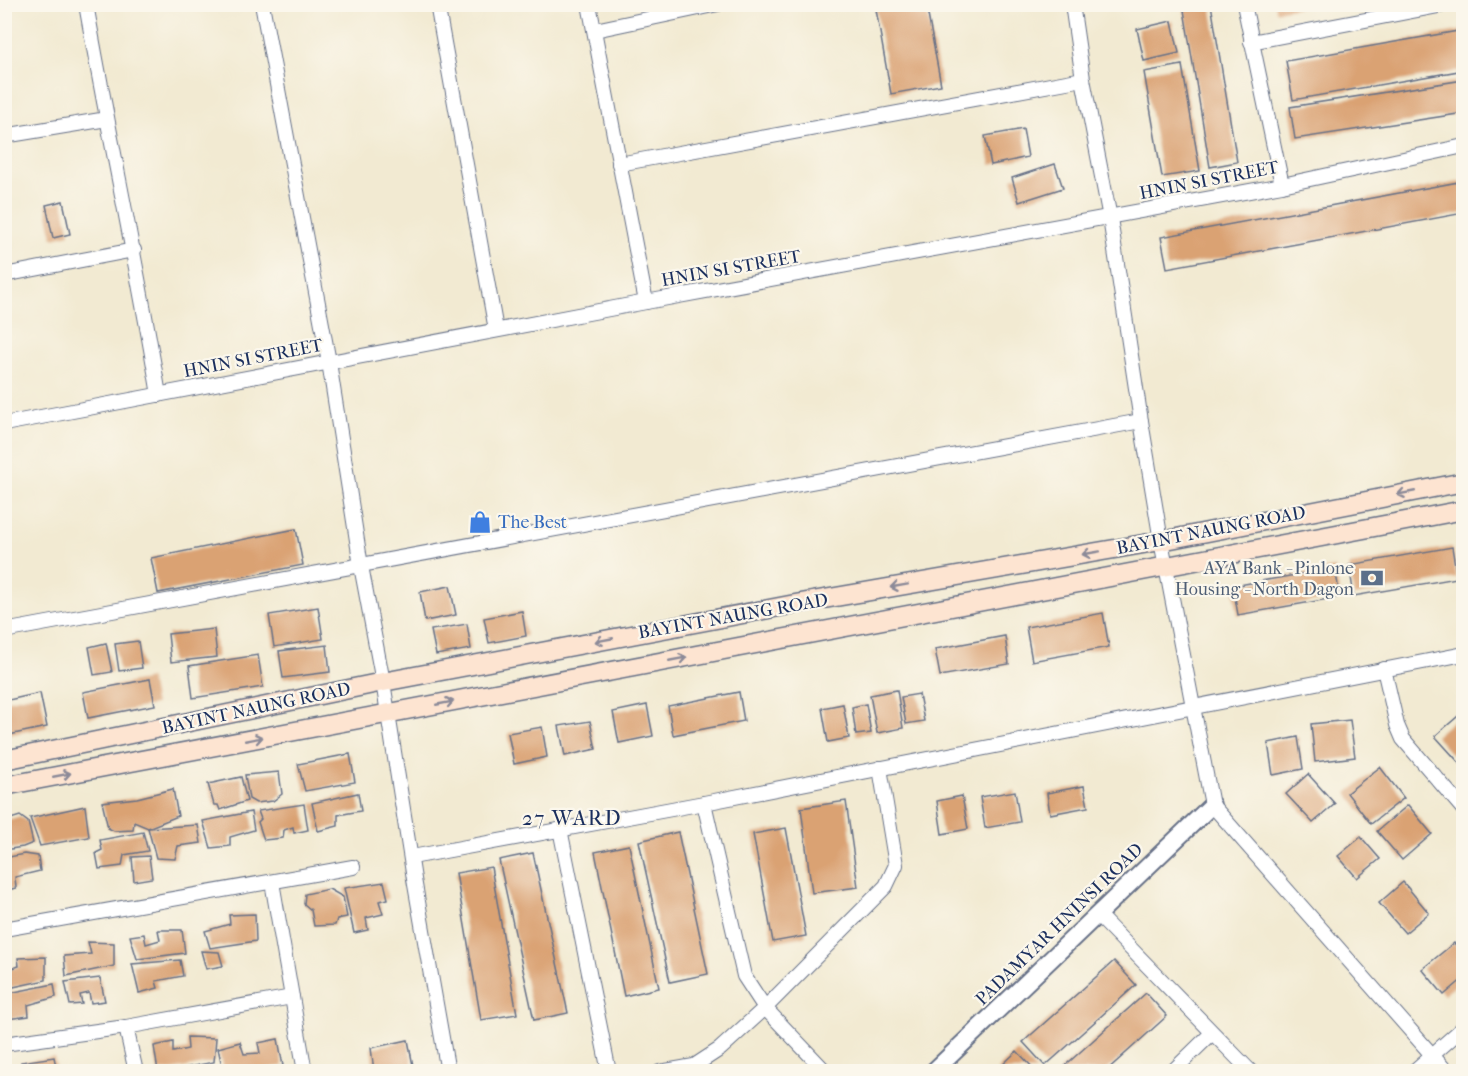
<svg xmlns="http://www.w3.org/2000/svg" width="1468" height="1076" viewBox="0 0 1468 1076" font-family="'IM FELL French Canon',serif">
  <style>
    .building { fill: #daa273 }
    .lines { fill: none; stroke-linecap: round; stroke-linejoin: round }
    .minor-casing { stroke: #667087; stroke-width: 16 }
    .tertiary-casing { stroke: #667087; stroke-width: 20 }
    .secondary-casing { stroke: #667087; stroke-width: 21 }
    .minor { stroke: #fff; stroke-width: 14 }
    .tertiary { stroke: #fff; stroke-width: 16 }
    .secondary { stroke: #fde4d1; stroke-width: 18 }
    .oneway { stroke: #8c8a98 }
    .labels { text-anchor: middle; stroke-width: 4.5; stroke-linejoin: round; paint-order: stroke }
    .street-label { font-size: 18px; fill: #1b2f5e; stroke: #fbf7ec }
    .shop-label { font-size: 18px; fill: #366cbe; stroke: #fbf7ec; text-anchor: start }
    .service-label { font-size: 18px; fill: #4e5e75; stroke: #fbf7ec; text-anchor: end }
    .quarter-label { font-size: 21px; letter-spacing: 1.5px; fill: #1b2f5e; stroke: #fbf7ec }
  </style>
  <rect width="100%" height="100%" fill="#fbf7ec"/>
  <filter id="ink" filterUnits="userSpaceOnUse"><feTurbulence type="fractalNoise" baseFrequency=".0167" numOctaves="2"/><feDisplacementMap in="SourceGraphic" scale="12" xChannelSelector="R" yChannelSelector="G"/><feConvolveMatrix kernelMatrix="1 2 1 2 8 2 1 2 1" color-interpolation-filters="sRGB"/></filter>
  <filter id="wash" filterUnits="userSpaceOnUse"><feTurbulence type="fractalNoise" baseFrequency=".008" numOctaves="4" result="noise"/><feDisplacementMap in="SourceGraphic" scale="24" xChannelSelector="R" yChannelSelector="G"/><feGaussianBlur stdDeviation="1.35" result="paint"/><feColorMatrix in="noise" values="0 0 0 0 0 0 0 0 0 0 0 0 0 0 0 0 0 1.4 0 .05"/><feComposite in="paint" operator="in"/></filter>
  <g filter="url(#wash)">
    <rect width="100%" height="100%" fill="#f2ead2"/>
    <g id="blocks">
      <g class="building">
        <polygon points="875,4 926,4 941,85 891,94"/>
        <polygon points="1183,4 1211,4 1237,162 1210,167"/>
        <polygon points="1274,4 1304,4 1305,6 1276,11"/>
        <polygon points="1172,21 1179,53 1144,61 1137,29"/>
        <polygon points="1464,30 1464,70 1293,100 1286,61"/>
        <polygon points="1182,65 1200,171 1162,177 1144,72"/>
        <polygon points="1464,80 1464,113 1295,139 1290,107"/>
        <polygon points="1023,129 1028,157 991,165 985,136"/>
        <polygon points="1055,164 1063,188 1019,202 1012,178"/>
        <polygon points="1464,181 1464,213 1167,268 1161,237"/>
        <polygon points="63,201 70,234 53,238 46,205"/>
        <polygon points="296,529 303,565 158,593 151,558"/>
        <polygon points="1452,547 1457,578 1354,596 1349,565"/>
        <polygon points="1335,568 1340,597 1238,615 1233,586"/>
        <polygon points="450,586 456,615 425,621 420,592"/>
        <polygon points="318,607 323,639 274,647 269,615"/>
        <polygon points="522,611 526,636 489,643 484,618"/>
        <polygon points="1103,613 1109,647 1032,661 1026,627"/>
        <polygon points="467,624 471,649 436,655 431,630"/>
        <polygon points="214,629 217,657 171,662 168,634"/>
        <polygon points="1005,636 1009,664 940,676 935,649"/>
        <polygon points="138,641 142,668 119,671 115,644"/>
        <polygon points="106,643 112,672 94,675 89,647"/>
        <polygon points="327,645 330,672 283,678 279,651"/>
        <polygon points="258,655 263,687 193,698 189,666"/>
        <polygon points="150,679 155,705 88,718 83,692"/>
        <polygon points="897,690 903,728 877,733 870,695"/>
        <polygon points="739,692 744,721 673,735 668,706"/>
        <polygon points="40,693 47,727 4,736 4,701"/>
        <polygon points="919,694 924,721 906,724 901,697"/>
        <polygon points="843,704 849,738 828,742 822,708"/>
        <polygon points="866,704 871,733 856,735 852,707"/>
        <polygon points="647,705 653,736 619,743 613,712"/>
        <polygon points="1464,711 1464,768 1435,736"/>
        <polygon points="1350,720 1355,757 1315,762 1311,724"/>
        <polygon points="590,721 596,749 565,756 559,726"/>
        <polygon points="542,727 547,757 514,764 508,733"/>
        <polygon points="1298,737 1303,769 1273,775 1268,743"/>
        <polygon points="350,754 355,782 305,791 298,764"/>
        <polygon points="1380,767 1404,798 1371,824 1347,793"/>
        <polygon points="279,772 282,794 273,801 256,803 249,799 245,775"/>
        <polygon points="1308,774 1335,804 1313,823 1286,794"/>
        <polygon points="241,777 247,801 220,810 218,805 214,805 208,784"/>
        <polygon points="1084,786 1088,807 1050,814 1047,793"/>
        <polygon points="173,789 178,816 148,828 134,822 133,830 114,831 108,828 102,802 137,798"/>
        <polygon points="1015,791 1020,822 985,828 980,797"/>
        <polygon points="358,793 361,811 338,815 338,826 318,831 312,803"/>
        <polygon points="962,796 968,829 942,834 937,801"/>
        <polygon points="846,801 858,887 812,893 801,808"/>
        <polygon points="304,804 308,830 294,833 293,827 284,830 283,838 264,840 258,822 261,819 258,811"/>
        <polygon points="1408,805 1432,834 1402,860 1377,831"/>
        <polygon points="85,806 89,837 40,846 30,818"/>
        <polygon points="251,812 254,830 230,837 230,846 211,848 203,821"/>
        <polygon points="20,816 28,822 33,843 23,847 4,850 4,821"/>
        <polygon points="198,825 201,843 178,846 175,859 156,858 148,828"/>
        <polygon points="786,828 806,936 773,942 753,834"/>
        <polygon points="143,832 148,851 124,855 122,866 99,869 96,853 102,850 100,840"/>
        <polygon points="678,832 708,974 670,982 639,841"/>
        <polygon points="1361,837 1380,859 1357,878 1338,856"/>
        <polygon points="629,845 659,988 624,996 595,852"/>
        <polygon points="533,853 568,1013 534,1020 499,860"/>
        <polygon points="24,854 38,856 40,871 15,877 16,888 4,891 4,858"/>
        <polygon points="149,856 152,878 134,881 132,857"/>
        <polygon points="491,867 517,1014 481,1020 456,873"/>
        <polygon points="384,882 388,899 379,901 383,914 366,918 368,930 354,933 344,888"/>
        <polygon points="1403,882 1429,913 1405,933 1379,903"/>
        <polygon points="329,889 343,897 347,917 337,919 335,925 314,926 311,910 304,904 305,894"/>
        <polygon points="255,914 256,941 210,948 205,931 230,924 229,915"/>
        <polygon points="158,930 182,930 185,953 137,959 130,936 144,934 146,944 160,940"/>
        <polygon points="88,942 114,943 114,966 66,976 64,956 91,954"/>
        <polygon points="1454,943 1464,954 1464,978 1444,995 1422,969"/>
        <polygon points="201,951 219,952 223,966 206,969"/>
        <polygon points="46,957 46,980 4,989 4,971 19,966 18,958"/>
        <polygon points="180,960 183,976 156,981 158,988 139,993 132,964"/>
        <polygon points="1114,961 1136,985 1045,1066 1023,1042"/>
        <polygon points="100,978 105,1001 91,1003 89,993 80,995 82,1004 70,1005 65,982"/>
        <polygon points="54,984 56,997 28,1005 29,1016 7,1019 4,1012 4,994"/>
        <polygon points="1146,993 1167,1016 1106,1071 1062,1071 1060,1070"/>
        <polygon points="187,1037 216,1038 214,1062 169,1071 158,1071 154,1046 173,1042 173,1052 188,1049"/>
        <polygon points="278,1039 283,1066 251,1071 223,1071 218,1048 240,1042 244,1054 260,1053 258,1043"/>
        <polygon points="408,1040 414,1071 374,1071 371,1048"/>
        <polygon points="1017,1051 1036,1071 996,1071"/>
        <polygon points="54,1057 57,1071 24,1071 21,1062"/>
      </g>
    </g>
  </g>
  <g filter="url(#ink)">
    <use href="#blocks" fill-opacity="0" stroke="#667087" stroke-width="1.5"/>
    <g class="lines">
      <g class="minor-casing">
        <g id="minor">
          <path d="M86 4C109 135 137 264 159 395"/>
          <polyline points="262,4 329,362 361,566 383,682 414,879 448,1072"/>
          <polyline points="437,4 496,330"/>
          <polyline points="589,4 646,302"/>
          <polyline points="1072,4 1083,79 1110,218 1141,421 1161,541 1212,805 1447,1072"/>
          <polyline points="1244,4 1282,185"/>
          <polyline points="595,30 718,4"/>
          <polyline points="1251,42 1449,4"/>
          <polyline points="4,136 107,119"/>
          <polyline points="619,164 1083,79"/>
          <polyline points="4,275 134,250"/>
          <polyline points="4,424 646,302 1282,185 1464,146"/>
          <polyline points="4,631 1141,421"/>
          <polyline points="1384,669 1397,725 1403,739 1464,810"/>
          <polyline points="704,803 744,976 765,1008 826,1072"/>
          <polyline points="560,829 609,1072"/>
          <polyline points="412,857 704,803 1464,654"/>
          <polyline points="272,882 305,1072"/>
          <polyline points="1098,915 1251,1072"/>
          <polyline points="4,929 353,867"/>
          <polyline points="126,1027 136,1072"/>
          <polyline points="4,1044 126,1027 292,997"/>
          <polyline points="660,1072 694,1066 720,1049 765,1008 886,886 896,865 880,768"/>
          <polyline points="1172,1072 1212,1033"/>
          <polyline points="1413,1072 1464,1027"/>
        </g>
      </g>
      <g class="tertiary-casing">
        <polyline id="tertiary" points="933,1072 1212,805"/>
      </g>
      <g class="secondary-casing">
        <g id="secondary">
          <polyline points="4,760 383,682 795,604 1161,541 1464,482"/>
          <polyline points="4,786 1464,510"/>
        </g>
      </g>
      <use href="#minor" class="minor"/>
      <use href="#tertiary" class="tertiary"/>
      <use href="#secondary" class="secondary"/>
    </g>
    <defs><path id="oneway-shaft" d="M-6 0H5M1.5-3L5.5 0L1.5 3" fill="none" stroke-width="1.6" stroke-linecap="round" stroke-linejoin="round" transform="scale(1.5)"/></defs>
    <g class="oneway">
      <use href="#oneway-shaft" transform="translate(1406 493) rotate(169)"/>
      <use href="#oneway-shaft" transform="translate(1091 553) rotate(170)"/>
      <use href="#oneway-shaft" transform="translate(899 586) rotate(170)"/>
      <use href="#oneway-shaft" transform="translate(604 640) rotate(169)"/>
      <use href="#oneway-shaft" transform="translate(678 659) rotate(-11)"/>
      <use href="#oneway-shaft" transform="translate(445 703) rotate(-11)"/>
      <use href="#oneway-shaft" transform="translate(254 739) rotate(-11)"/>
      <use href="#oneway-shaft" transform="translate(62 775) rotate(-11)"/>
    </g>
  </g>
  <defs>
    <g id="shop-bare" transform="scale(1.8)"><path d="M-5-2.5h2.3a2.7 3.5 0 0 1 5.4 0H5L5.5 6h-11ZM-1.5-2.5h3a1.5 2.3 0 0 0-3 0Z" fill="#3f7fe0" stroke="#fbf7ec" stroke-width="2.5" paint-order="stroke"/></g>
    <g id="bank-bare" transform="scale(1.8)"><path d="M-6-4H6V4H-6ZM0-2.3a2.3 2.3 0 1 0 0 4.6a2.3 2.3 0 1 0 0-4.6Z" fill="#5c6f8a" stroke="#fbf7ec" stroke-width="2.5" paint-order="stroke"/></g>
  </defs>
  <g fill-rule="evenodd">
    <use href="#shop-bare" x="480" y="522"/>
    <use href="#bank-bare" x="1372" y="578"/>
  </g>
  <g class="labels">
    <g class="street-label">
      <text transform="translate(1209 180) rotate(-11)" y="6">HNIN SI STREET</text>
      <text transform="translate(731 268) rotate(-10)" y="6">HNIN SI STREET</text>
      <text transform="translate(253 358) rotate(-11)" y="6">HNIN SI STREET</text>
      <text transform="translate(1211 530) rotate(-11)" y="6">BAYINT NAUNG ROAD</text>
      <text transform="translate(733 616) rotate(-10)" y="6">BAYINT NAUNG ROAD</text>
      <text transform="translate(256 708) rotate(-12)" y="6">BAYINT NAUNG ROAD</text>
      <text transform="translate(1059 924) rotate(-44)" y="6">PADAMYAR HNINSI ROAD</text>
    </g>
    <g class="shop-label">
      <text x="498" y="528">The Best</text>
    </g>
    <g class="service-label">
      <text x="1354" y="574">AYA Bank - Pinlone<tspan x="1354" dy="21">Housing - North Dagon</tspan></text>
    </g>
    <g class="quarter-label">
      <text x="572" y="825">27 WARD</text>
    </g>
  </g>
  <rect width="1468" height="1076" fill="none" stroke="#fbf7ec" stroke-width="24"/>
</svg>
